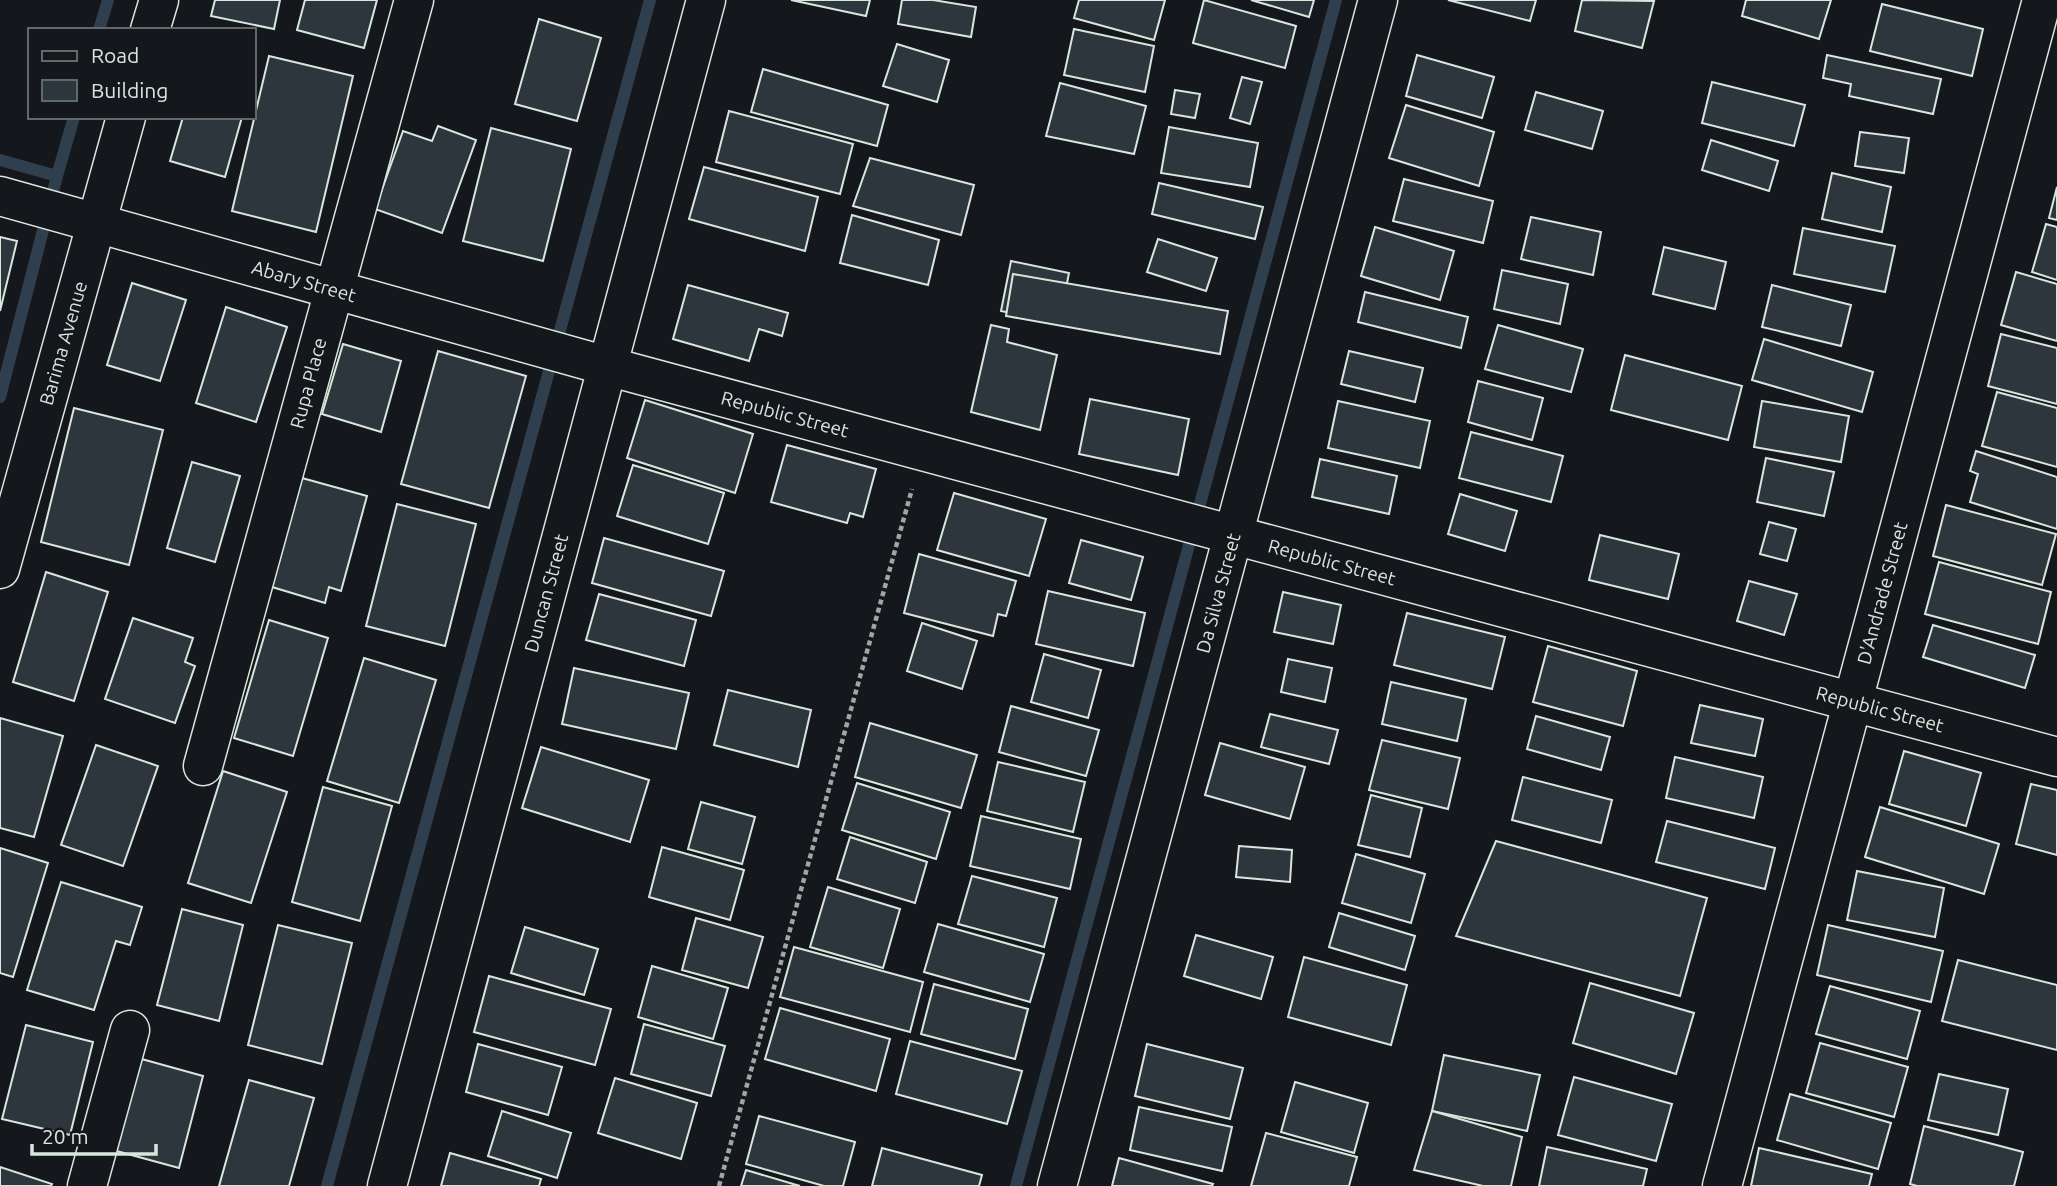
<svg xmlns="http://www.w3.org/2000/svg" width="2057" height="1186" viewBox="0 0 2057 1186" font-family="Ubuntu,sans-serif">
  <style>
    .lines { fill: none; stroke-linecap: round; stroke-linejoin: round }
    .stream { stroke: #2f3f4d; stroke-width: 12 }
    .building { fill: #2c363c; stroke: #d8e6dc; stroke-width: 2 }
    .minor-casing { stroke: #d8e6dc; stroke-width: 41 }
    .path { stroke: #9da8a2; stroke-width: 4.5; stroke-dasharray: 5 3.5; stroke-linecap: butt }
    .minor { stroke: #14181c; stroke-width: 38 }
    .labels { text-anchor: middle; stroke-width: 5; stroke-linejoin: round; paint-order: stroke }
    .street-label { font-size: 19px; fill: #d8e6dc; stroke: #14181c }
  </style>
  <rect width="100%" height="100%" fill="#14181c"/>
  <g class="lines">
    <g class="stream">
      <polyline points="99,30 108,0"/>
      <polyline points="0,160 57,176 74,117"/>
      <polyline points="0,397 57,176"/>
      <polyline points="327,1186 650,0"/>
      <polyline points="1016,1186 1336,0"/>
    </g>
  </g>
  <g class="building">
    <polygon points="215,0 280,0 274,29 211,16"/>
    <polygon points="305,0 377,0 364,48 297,30"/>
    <polygon points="791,0 870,0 866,16"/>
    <polygon points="902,0 933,0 976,7 971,37 898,24"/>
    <polygon points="1079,0 1165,0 1154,40 1074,18"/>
    <polygon points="1204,0 1296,26 1285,68 1193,43"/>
    <polygon points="1251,0 1314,0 1309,17"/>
    <polygon points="1448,0 1536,0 1530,21"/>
    <polygon points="1582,0 1654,1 1642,48 1575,31"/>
    <polygon points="1746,0 1831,0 1819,39 1742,16"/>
    <polygon points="1882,4 1983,29 1972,76 1870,51"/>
    <polygon points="539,19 601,38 577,121 515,104"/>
    <polygon points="1074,29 1154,46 1145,92 1064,75"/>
    <polygon points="897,44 949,60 937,102 883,86"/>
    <polygon points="1417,55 1494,77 1482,118 1406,96"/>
    <polygon points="1827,55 1941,79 1933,114 1849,96 1851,84 1823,78"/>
    <polygon points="269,56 353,76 316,232 232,211"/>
    <polygon points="763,69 888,105 877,146 751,112"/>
    <polygon points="1242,77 1262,82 1250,124 1230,118"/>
    <polygon points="1712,82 1805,105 1794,146 1702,123"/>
    <polygon points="1060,83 1146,106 1134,154 1046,136"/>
    <polygon points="1175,90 1200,94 1195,118 1171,114"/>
    <polygon points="1536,92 1603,111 1592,149 1525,130"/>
    <polygon points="1406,105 1494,132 1479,186 1389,158"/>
    <polygon points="729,111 853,144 840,194 716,162"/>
    <polygon points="183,117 242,117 225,177 170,161"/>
    <polygon points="438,126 476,140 442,233 375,209 403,131 432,141"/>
    <polygon points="1169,127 1258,143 1250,187 1161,173"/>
    <polygon points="491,128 571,149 543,261 463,241"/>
    <polygon points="1860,132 1909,138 1904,173 1855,166"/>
    <polygon points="1711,140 1778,161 1769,191 1702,170"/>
    <polygon points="870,158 974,185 961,235 853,206"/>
    <polygon points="704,167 818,197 805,251 689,219"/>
    <polygon points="1832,173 1891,187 1882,232 1822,219"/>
    <polygon points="1404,179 1493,201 1483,243 1393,221"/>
    <polygon points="1159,183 1263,207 1255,239 1152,214"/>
    <polygon points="2057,187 2057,220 2049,218"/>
    <polygon points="852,215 939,240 928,285 840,263"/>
    <polygon points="1531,217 1601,232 1593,275 1521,259"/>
    <polygon points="2046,224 2057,227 2057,280 2032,272"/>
    <polygon points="1375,227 1454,251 1440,300 1361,276"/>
    <polygon points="1803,228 1895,246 1885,292 1794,274"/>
    <polygon points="0,237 17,241 0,311"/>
    <polygon points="1158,239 1217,258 1206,291 1147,272"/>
    <polygon points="1664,247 1726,262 1715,309 1653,294"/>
    <polygon points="1011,261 1069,273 1059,323 1001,311"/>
    <polygon points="1502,270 1568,284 1560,324 1494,309"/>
    <polygon points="2016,272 2057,284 2057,341 2001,325"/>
    <polygon points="1013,274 1228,311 1220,354 1006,316"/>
    <polygon points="132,283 186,300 160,381 107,365"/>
    <polygon points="688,285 788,313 782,336 759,329 749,361 673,339"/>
    <polygon points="1772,285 1851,305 1841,346 1762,327"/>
    <polygon points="1365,292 1468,317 1461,348 1358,322"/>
    <polygon points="226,307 287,327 256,422 196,403"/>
    <polygon points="991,325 1009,329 1007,342 1057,355 1040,430 971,412"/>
    <polygon points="1498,325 1583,349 1571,392 1485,369"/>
    <polygon points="2001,334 2057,348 2057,404 1988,386"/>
    <polygon points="1764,339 1873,372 1862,412 1752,380"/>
    <polygon points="343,344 401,361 381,432 322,414"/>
    <polygon points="438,351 526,376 489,508 401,484"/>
    <polygon points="1349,351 1423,368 1415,402 1341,384"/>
    <polygon points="1625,355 1742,386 1728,440 1611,410"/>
    <polygon points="1478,381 1543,398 1532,440 1468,422"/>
    <polygon points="1997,392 2057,408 2057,467 1982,446"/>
    <polygon points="1090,399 1189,419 1178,475 1079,454"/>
    <polygon points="645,400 753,434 735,493 627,458"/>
    <polygon points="1338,401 1430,421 1420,468 1328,448"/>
    <polygon points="1762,401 1849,416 1841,462 1754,447"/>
    <polygon points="74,408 163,430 129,565 41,542"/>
    <polygon points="1471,432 1563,456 1551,502 1459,478"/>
    <polygon points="787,445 876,469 863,517 850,513 847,523 771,502"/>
    <polygon points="1976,451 2057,477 2057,529 1970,502 1978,474 1970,471"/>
    <polygon points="1766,458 1834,472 1824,516 1757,502"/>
    <polygon points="1320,459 1397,476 1389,514 1312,497"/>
    <polygon points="192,462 240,476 215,562 167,548"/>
    <polygon points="633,465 724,493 708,544 617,516"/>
    <polygon points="302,478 367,496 341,591 329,587 325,603 272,587"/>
    <polygon points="954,493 1046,519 1029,576 937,550"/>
    <polygon points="1460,494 1517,511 1505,551 1448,534"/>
    <polygon points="397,504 476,524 445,646 366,626"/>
    <polygon points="1946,505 2056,534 2042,585 1933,556"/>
    <polygon points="1769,522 1796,529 1787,561 1760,554"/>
    <polygon points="1600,535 1679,554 1668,599 1589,580"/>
    <polygon points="604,538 724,571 711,616 592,583"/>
    <polygon points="1081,540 1143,557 1131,600 1069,583"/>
    <polygon points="919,554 1016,581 1006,616 998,614 993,636 904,613"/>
    <polygon points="1939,562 2051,592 2038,644 1925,614"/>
    <polygon points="46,572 108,592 74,701 13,682"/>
    <polygon points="1749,581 1797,594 1784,635 1737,621"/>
    <polygon points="1048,591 1145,613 1133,666 1036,644"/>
    <polygon points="1283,592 1341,605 1333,644 1274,632"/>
    <polygon points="599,594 696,620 684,666 586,640"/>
    <polygon points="1407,613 1505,637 1492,689 1394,665"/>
    <polygon points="133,618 193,638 185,662 195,666 175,723 105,699"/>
    <polygon points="269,620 328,638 293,756 234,738"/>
    <polygon points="922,623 977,641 962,689 907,671"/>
    <polygon points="1933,625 2035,655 2025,688 1923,657"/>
    <polygon points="1548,646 1637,671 1623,726 1533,702"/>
    <polygon points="1044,654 1101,670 1088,718 1031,702"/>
    <polygon points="364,658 436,680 399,803 327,781"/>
    <polygon points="1288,659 1332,668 1325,702 1281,692"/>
    <polygon points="574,668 689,693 676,749 562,724"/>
    <polygon points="1391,682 1466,699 1457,741 1382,724"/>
    <polygon points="728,690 811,710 798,767 714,745"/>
    <polygon points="1700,705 1763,719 1755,756 1691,743"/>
    <polygon points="1011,706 1099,730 1086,776 999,752"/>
    <polygon points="1270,714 1338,730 1329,764 1261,747"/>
    <polygon points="1536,716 1610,737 1601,770 1527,749"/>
    <polygon points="0,718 63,736 34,837 0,828"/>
    <polygon points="870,723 977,755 961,808 855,777"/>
    <polygon points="1382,740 1460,758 1448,809 1369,790"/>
    <polygon points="1220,743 1305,767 1290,819 1205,795"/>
    <polygon points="96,745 158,766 123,866 61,845"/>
    <polygon points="541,747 649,780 630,842 522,808"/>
    <polygon points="1904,751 1981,773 1966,826 1889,804"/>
    <polygon points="1675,757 1763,777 1754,818 1666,798"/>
    <polygon points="998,762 1085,782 1073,832 987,811"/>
    <polygon points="223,771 287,792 251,903 188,883"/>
    <polygon points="1523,777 1612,800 1601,843 1512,820"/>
    <polygon points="857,783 950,812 936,859 842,830"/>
    <polygon points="2031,784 2057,790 2057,855 2016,844"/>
    <polygon points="323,787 392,806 360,921 292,902"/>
    <polygon points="1371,795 1422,808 1410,857 1358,845"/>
    <polygon points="701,802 755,817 742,864 688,849"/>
    <polygon points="1880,807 1999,844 1984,894 1865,857"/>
    <polygon points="981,816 1081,839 1070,889 970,866"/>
    <polygon points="1667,821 1775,848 1765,889 1656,862"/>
    <polygon points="850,837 927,862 915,903 837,879"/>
    <polygon points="1496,841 1707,898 1680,996 1456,936"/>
    <polygon points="1239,846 1292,850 1290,882 1236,877"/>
    <polygon points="662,847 744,870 730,920 649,897"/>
    <polygon points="0,848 48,863 13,977 0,973"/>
    <polygon points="1356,854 1425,874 1411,923 1342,903"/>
    <polygon points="1857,871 1944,888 1935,937 1847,920"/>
    <polygon points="972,876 1057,898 1044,947 958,924"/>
    <polygon points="61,882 142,907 130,945 116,941 94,1010 27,990"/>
    <polygon points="828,887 900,909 883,968 810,947"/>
    <polygon points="182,909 243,925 219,1021 157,1005"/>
    <polygon points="1339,913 1415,936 1405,970 1329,947"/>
    <polygon points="696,918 763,937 748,988 682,970"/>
    <polygon points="938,924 1044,954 1030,1002 924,972"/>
    <polygon points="278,925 352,943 322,1064 248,1045"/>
    <polygon points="1828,925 1943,951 1931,1002 1817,975"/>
    <polygon points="525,927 598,949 584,995 511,973"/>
    <polygon points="1196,935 1273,957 1261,999 1184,976"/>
    <polygon points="794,947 923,982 910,1032 780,997"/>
    <polygon points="1304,957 1407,985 1391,1045 1288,1017"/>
    <polygon points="1958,960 2057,985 2057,1050 1942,1021"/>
    <polygon points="652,966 728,988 713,1039 638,1017"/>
    <polygon points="489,976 611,1009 595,1065 474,1032"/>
    <polygon points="1590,983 1694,1013 1676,1074 1573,1043"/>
    <polygon points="934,984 1028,1009 1015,1059 921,1034"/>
    <polygon points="1830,986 1920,1011 1907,1059 1816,1034"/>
    <polygon points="780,1008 890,1039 876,1091 765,1059"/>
    <polygon points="644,1024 725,1046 711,1096 631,1074"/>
    <polygon points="26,1025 93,1042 70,1135 2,1119"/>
    <polygon points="910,1041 1022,1071 1007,1124 896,1094"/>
    <polygon points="1820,1043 1908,1067 1894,1117 1806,1093"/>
    <polygon points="478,1044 562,1067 548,1115 466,1092"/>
    <polygon points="1147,1044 1243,1068 1230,1119 1135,1096"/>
    <polygon points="1444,1055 1540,1075 1527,1131 1432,1111"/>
    <polygon points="138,1058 203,1076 179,1168 113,1150"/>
    <polygon points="1939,1074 2008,1089 1998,1135 1928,1120"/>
    <polygon points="1574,1077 1672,1104 1656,1161 1558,1135"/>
    <polygon points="615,1078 697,1103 681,1159 598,1133"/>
    <polygon points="249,1080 314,1098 289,1186 219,1186"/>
    <polygon points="1295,1082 1368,1103 1354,1153 1281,1132"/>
    <polygon points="1790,1094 1891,1123 1878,1169 1777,1140"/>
    <polygon points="1139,1107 1232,1127 1222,1171 1130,1150"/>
    <polygon points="502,1111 571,1133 557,1178 488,1156"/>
    <polygon points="1432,1111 1522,1137 1511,1186 1483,1186 1414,1170"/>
    <polygon points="759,1116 855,1142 843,1186 824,1186 746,1164"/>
    <polygon points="1924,1126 2023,1152 2014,1186 1917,1186 1910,1184"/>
    <polygon points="1266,1133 1357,1157 1349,1186 1251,1186"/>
    <polygon points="1547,1147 1647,1169 1643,1186 1539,1186"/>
    <polygon points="882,1148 982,1175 979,1186 872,1186"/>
    <polygon points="1759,1148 1872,1174 1869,1186 1751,1186"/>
    <polygon points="450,1153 541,1179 539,1186 441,1186"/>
    <polygon points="1119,1158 1213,1184 1212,1186 1112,1186"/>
    <polygon points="0,1167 52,1184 51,1186 0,1186"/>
    <polygon points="746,1170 800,1186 741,1186"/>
  </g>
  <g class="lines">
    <g class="minor-casing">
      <g id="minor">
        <polyline points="150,30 159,0"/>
        <polyline points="0,196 607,366 2057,757"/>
        <polyline points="0,569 126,117"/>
        <polyline points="203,766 414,0"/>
        <polyline points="87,1186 130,1030"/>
        <polyline points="387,1186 706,0"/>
        <polyline points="1057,1186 1378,0"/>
        <polyline points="1722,1186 2042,0"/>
      </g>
    </g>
    <polyline class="path" points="719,1186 912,489"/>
    <use href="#minor" class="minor"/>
  </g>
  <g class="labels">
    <g class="street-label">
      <text transform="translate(304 281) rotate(16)" y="7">Abary Street</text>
      <text transform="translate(63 343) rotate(-74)" y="7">Barima Avenue</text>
      <text transform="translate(308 383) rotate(-75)" y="7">Rupa Place</text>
      <text transform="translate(785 414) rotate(15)" y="7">Republic Street</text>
      <text transform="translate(1332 562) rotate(15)" y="7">Republic Street</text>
      <text transform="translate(546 593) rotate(-75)" y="7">Duncan Street</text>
      <text transform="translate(1218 593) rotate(-75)" y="7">Da Silva Street</text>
      <text transform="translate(1882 593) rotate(-75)" y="7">D'Andrade Street</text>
      <text transform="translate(1880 709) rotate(15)" y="7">Republic Street</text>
    </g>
  </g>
  <rect x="28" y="28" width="228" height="91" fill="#14181c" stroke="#626a69" stroke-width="2"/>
  <rect x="42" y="51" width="35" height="10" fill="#14181c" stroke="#626a69" stroke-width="2"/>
  <text x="91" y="63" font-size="21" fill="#d8e6dc">Road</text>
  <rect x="42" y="80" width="35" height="21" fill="#2c363c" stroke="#626a69" stroke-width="2"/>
  <text x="91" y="98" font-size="21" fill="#d8e6dc">Building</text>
  <path d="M32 1144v10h124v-10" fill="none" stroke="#d8e6dc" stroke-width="3.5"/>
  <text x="42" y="1144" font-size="21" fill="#d8e6dc" stroke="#14181c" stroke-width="5" paint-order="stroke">20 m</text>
</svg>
